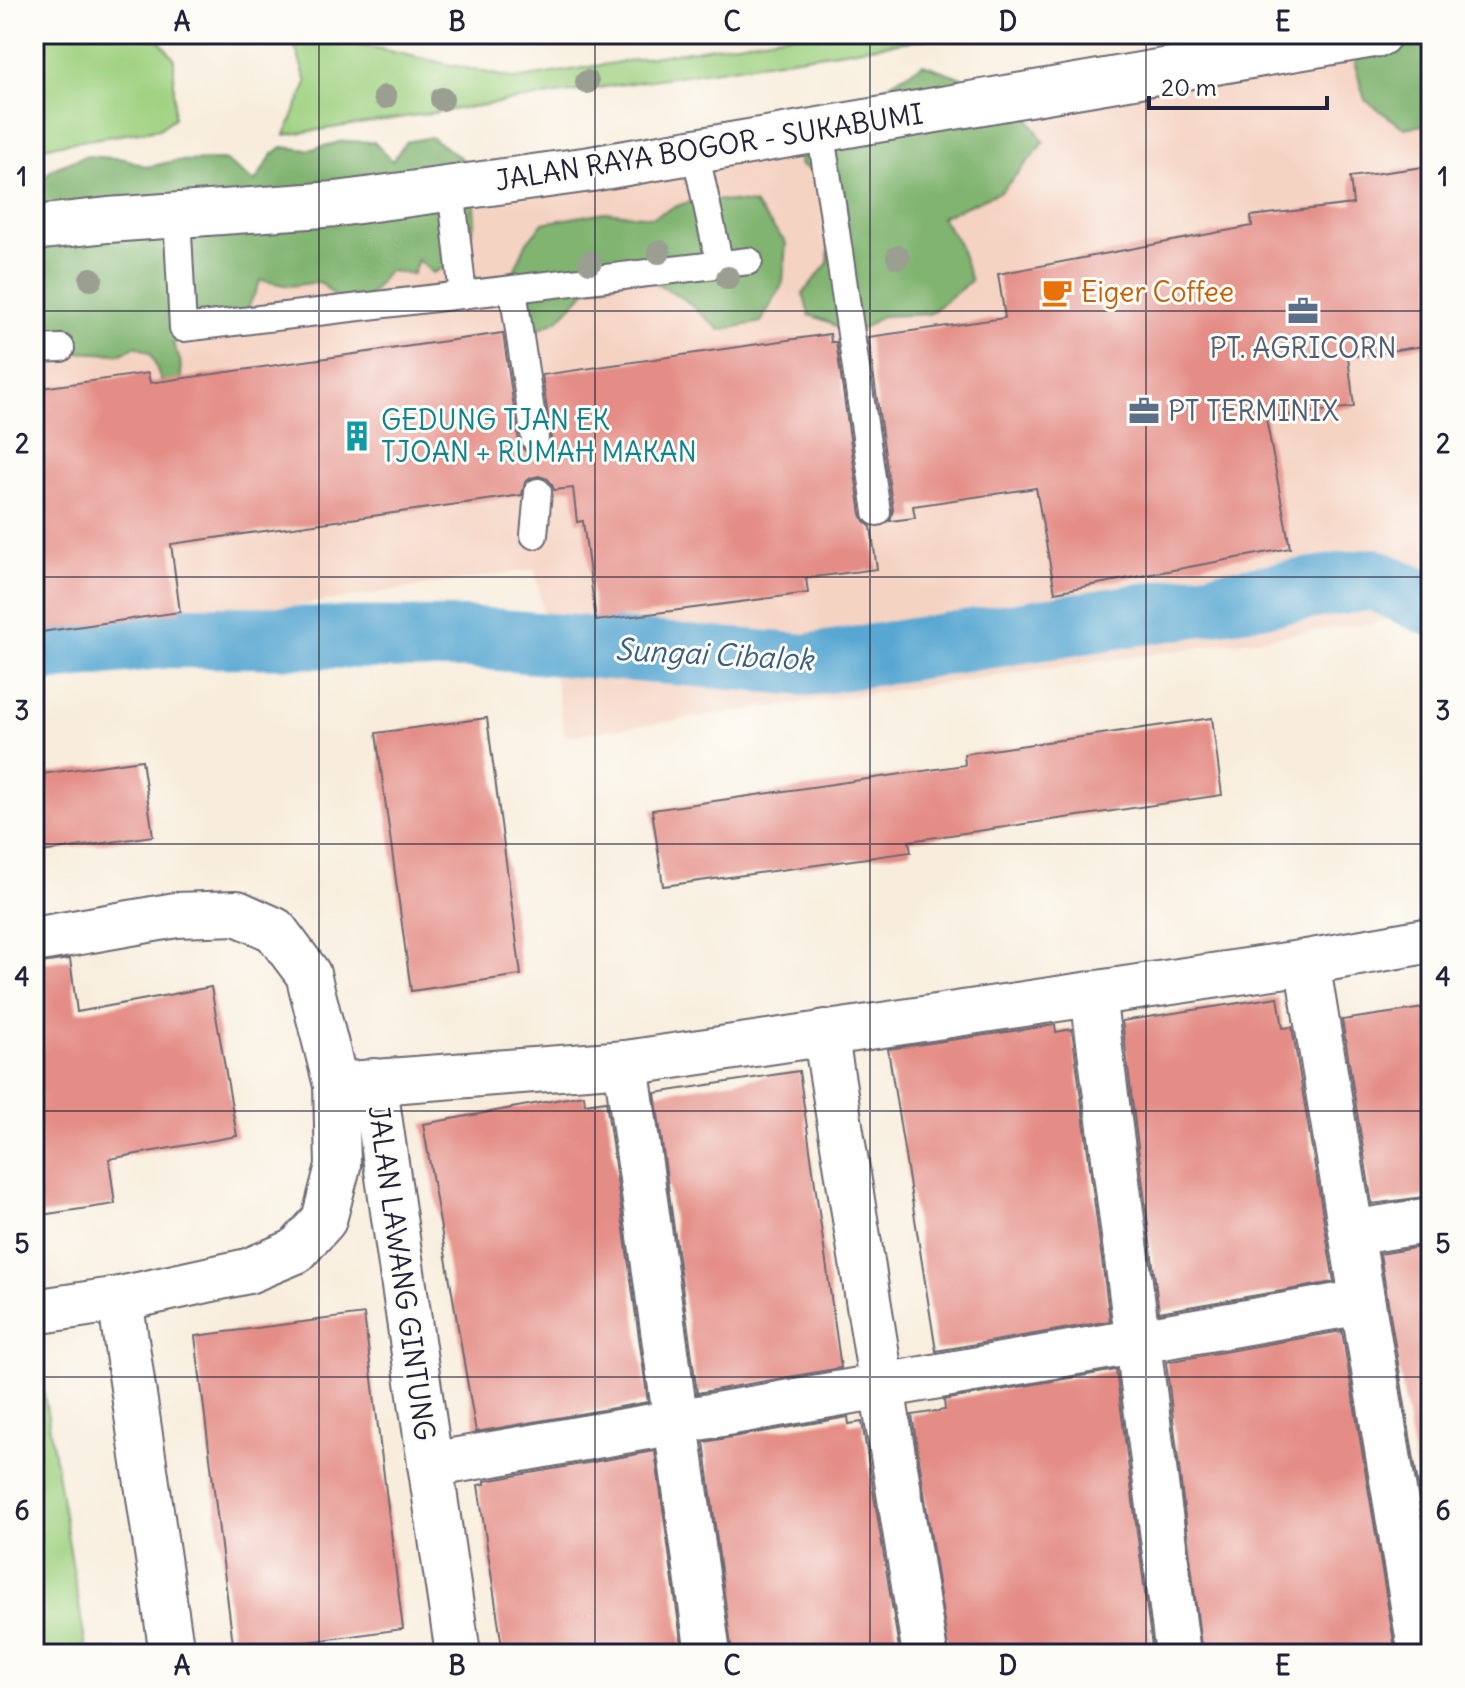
<svg xmlns="http://www.w3.org/2000/svg" width="1465" height="1688" viewBox="0 0 1465 1688" font-family="Delius,sans-serif">
  <style>
    .built { fill: #f5d3c2 }
    .green { fill: #a0d282; stroke: #617a5e; stroke-width: 2 }
    .forest { fill: #80b470; stroke: #516b56; stroke-width: 2 }
    .lines { fill: none; stroke-linecap: round; stroke-linejoin: round }
    .canal { stroke: #58a7d2; stroke-width: 62 }
    .building { fill: #e48d86 }
    .lane-casing { stroke: #6d6973; stroke-width: 30 }
    .street-casing { stroke: #6d6973; stroke-width: 48 }
    .highway-casing { stroke: #6d6973; stroke-width: 48 }
    .lane { stroke: #fff; stroke-width: 26 }
    .street { stroke: #fff; stroke-width: 44 }
    .highway { stroke: #fff; stroke-width: 44 }
    .tree { fill: #9a9f91 }
    .grid { fill: none; stroke: #22223b; stroke-width: 2; stroke-opacity: 0.55 }
    .labels { text-anchor: middle; stroke-width: 6; stroke-linejoin: round; paint-order: stroke }
    .street-label { font-size: 28px; fill: #22223b; stroke: #fdfcf7 }
    .food-label { font-size: 28px; fill: #c56008; stroke: #fdfcf7; text-anchor: start }
    .service-label { font-size: 28px; fill: #4e5e75; stroke: #fdfcf7 }
    .culture-label { font-size: 28px; fill: #0d838f; stroke: #fdfcf7; text-anchor: start }
    .water-label { font-size: 30px; font-style: italic; fill: #3a5e7f; stroke: #fdfcf7 }
    .neatline { fill: none; stroke: #22223b; stroke-width: 3 }
    .grid-label { font-size: 26px; text-anchor: middle; font-weight: bold; fill: #22223b }
  </style>
  <rect width="100%" height="100%" fill="#fdfcf7"/>
  <filter id="ink" filterUnits="userSpaceOnUse"><feTurbulence type="fractalNoise" baseFrequency=".0125" numOctaves="2"/><feDisplacementMap in="SourceGraphic" scale="16" xChannelSelector="R" yChannelSelector="G"/><feConvolveMatrix kernelMatrix="1 2 1 2 8 2 1 2 1" color-interpolation-filters="sRGB"/></filter>
  <filter id="wash" filterUnits="userSpaceOnUse"><feTurbulence type="fractalNoise" baseFrequency=".006" numOctaves="4" result="noise"/><feDisplacementMap in="SourceGraphic" scale="32" xChannelSelector="R" yChannelSelector="G"/><feGaussianBlur stdDeviation="1.8" result="paint"/><feColorMatrix in="noise" values="0 0 0 0 0 0 0 0 0 0 0 0 0 0 0 0 0 1.4 0 .05"/><feComposite in="paint" operator="in"/></filter>
  <g filter="url(#wash)">
    <rect width="100%" height="100%" fill="#f8eddc"/>
    <polygon class="built" points="1431,34 1431,615 565,736 535,569 34,646 34,238"/>
    <g class="green">
      <polygon points="34,34 140,34 158,39 174,58 174,118 159,129 34,148"/>
      <polygon points="291,34 312,34 515,79 794,34 957,34 285,135 307,83"/>
      <polygon points="34,1357 38,1357 87,1654 34,1654"/>
    </g>
    <g class="forest">
      <polygon points="1360,34 1431,34 1431,124 1404,128 1365,100 1355,65"/>
      <polygon points="923,64 982,85 1021,106 1044,143 1002,191 941,217 958,242 971,281 929,314 882,316 850,337 829,322 809,315 803,293 828,263 833,183 799,164 808,137 851,107"/>
      <polygon points="431,137 462,159 472,175 475,221 463,258 433,273 418,260 413,274 388,271 366,300 342,303 320,282 289,286 261,280 243,318 185,331 173,344 180,360 184,398 174,414 151,354 136,346 121,354 70,352 43,319 34,321 34,191 52,169 85,156 126,159 147,167 175,161 224,160 255,182 272,155 282,147 309,150 343,141 374,142 392,161 406,142"/>
      <polygon points="701,198 754,204 786,243 783,283 761,322 720,330 684,299 642,275 588,289 558,320 532,332 501,300 527,242 543,223 605,212 653,217 674,207"/>
    </g>
    <g class="lines">
      <polyline class="canal" points="34,652 170,637 475,638 807,665 1373,579 1431,605"/>
    </g>
    <g id="blocks">
      <g class="building">
        <polygon points="1431,166 1431,345 1348,357 1354,407 1266,418 1290,548 1055,592 1036,488 913,506 915,518 890,521 893,510 868,337 1005,318 998,274 1252,226 1251,216 1353,204 1350,177"/>
        <polygon points="503,333 519,442 523,449 528,454 537,455 545,451 550,446 551,437 542,375 830,334 831,342 836,342 861,514 864,521 871,527 877,569 806,578 808,593 596,621 583,521 577,522 573,488 554,490 552,485 548,479 539,476 531,478 525,482 522,495 171,544 180,612 34,633 34,389 148,373 150,383"/>
        <polygon points="487,718 521,975 411,991 376,733"/>
        <polygon points="1212,718 1222,795 909,841 911,852 663,886 652,810 965,765 964,754"/>
        <polygon points="142,760 153,836 34,853 34,775"/>
        <polygon points="70,959 77,1012 211,987 237,1136 109,1159 115,1204 34,1216 34,964"/>
        <polygon points="1278,997 1283,1028 1292,1027 1334,1282 1159,1312 1122,1021"/>
        <polygon points="1431,1007 1431,1196 1372,1204 1342,1020"/>
        <polygon points="1055,1025 1056,1032 1072,1029 1110,1321 936,1351 888,1049"/>
        <polygon points="799,1071 841,1368 697,1393 655,1093"/>
        <polygon points="584,1095 585,1104 606,1101 648,1402 476,1432 423,1124"/>
        <polygon points="1431,1245 1431,1563 1380,1254"/>
        <polygon points="364,1314 403,1629 234,1652 195,1336"/>
        <polygon points="1342,1331 1396,1654 1202,1654 1166,1362"/>
        <polygon points="1116,1370 1153,1654 949,1654 912,1415 945,1410 944,1400"/>
        <polygon points="848,1417 849,1424 862,1422 900,1654 732,1654 704,1442"/>
        <polygon points="655,1451 683,1654 503,1654 478,1485 485,1484 485,1481"/>
      </g>
    </g>
  </g>
  <g filter="url(#ink)">
    <use href="#blocks" fill-opacity="0" stroke="#6d6973" stroke-width="2"/>
    <g class="lines">
      <g class="lane-casing">
        <g id="lane">
          <polyline points="820,130 832,204 877,512"/>
          <polyline points="695,151 720,265"/>
          <polyline points="451,188 463,295"/>
          <polyline points="177,215 183,328 749,261"/>
          <polyline points="513,290 535,439"/>
          <polyline points="34,349 61,348"/>
          <polyline points="534,535 538,492"/>
        </g>
      </g>
      <g class="street-casing">
        <g id="street">
          <polyline points="34,940 176,915 237,913 275,930 308,974 336,1085 338,1166 324,1220 296,1251 248,1271 120,1299 34,1312"/>
          <path d="M1307 962C1345 1193 1382 1423 1421 1654"/>
          <polyline points="1093,995 1178,1654"/>
          <polyline points="825,1032 925,1654"/>
          <polyline points="626,1063 708,1654"/>
          <polyline points="374,1081 458,1654"/>
          <polyline points="336,1085 626,1063 1307,962 1431,940"/>
          <polyline points="1352,1233 1431,1220"/>
          <polyline points="120,1299 172,1654"/>
          <polyline points="430,1465 1362,1302"/>
        </g>
      </g>
      <g class="highway-casing">
        <polyline id="highway" points="34,228 108,220 337,204 591,169 1379,34"/>
      </g>
      <use href="#lane" class="lane"/>
      <use href="#street" class="street"/>
      <use href="#highway" class="highway"/>
    </g>
    <g class="tree">
      <circle cx="587" cy="82" r="12"/>
      <circle cx="385" cy="97" r="12"/>
      <circle cx="442" cy="99" r="12"/>
      <circle cx="659" cy="252" r="12"/>
      <circle cx="898" cy="257" r="12"/>
      <circle cx="590" cy="262" r="12"/>
      <circle cx="728" cy="278" r="12"/>
      <circle cx="91" cy="279" r="12"/>
    </g>
  </g>
  <path class="grid" d="M319 34V1654M595 34V1654M870 34V1654M1146 34V1654M34 311H1431M34 577H1431M34 844H1431M34 1111H1431M34 1377H1431"/>
  <defs>
    <g id="cafe-bare" transform="scale(2.4)"><path d="M-5.5-4.5H6V0H3Q3 3.5 0 3.5H-2.5Q-5.5 3.5-5.5 0ZM3-3.2v2h1.7v-2ZM-6 4.5H4V6H-6Z" fill="#e8710a" stroke="#fdfcf7" stroke-width="2.5" paint-order="stroke"/></g>
    <g id="office-bare" transform="scale(2.4)"><path d="M-6-3h4V-5.5h4V-3h4V5H-6ZM-1-4.5V-3h2v-1.5ZM-6 0V1H6V0Z" fill="#5c6f8a" stroke="#fdfcf7" stroke-width="2.5" paint-order="stroke"/></g>
    <g id="building-bare" transform="scale(2.4)"><path d="M-4-6H4V6H1V3H-1V6H-4ZM-2.5-4.3h1.7v1.8h-1.7ZM.8-4.3h1.7v1.8H.8ZM-2.5-1h1.7V.8h-1.7ZM.8-1h1.7V.8H.8Z" fill="#0f9aa8" stroke="#fdfcf7" stroke-width="2.5" paint-order="stroke"/></g>
  </defs>
  <g fill-rule="evenodd">
    <use href="#cafe-bare" x="1057" y="292"/>
    <use href="#office-bare" x="1303" y="311"/>
    <use href="#office-bare" x="1144" y="411"/>
    <use href="#building-bare" x="357" y="436"/>
  </g>
  <g class="labels">
    <g class="street-label">
      <text transform="translate(709 147) rotate(-9)" y="10">JALAN RAYA BOGOR - SUKABUMI</text>
      <text transform="translate(402 1273) rotate(82)" y="10">JALAN LAWANG GINTUNG</text>
    </g>
    <g class="food-label">
      <text x="1081" y="302">Eiger Coffee</text>
    </g>
    <g class="service-label">
      <text x="1303" y="358">PT. AGRICORN</text>
      <text x="1168" y="421" text-anchor="start">PT TERMINIX</text>
    </g>
    <g class="culture-label">
      <text x="381" y="430">GEDUNG TJAN EK<tspan x="381" dy="32">TJOAN + RUMAH MAKAN</tspan></text>
    </g>
    <g class="water-label">
      <text transform="translate(714 655) rotate(3)" y="10">Sungai Cibalok</text>
    </g>
  </g>
  <rect width="1465" height="1688" fill="none" stroke="#fdfcf7" stroke-width="88"/>
  <path d="M1149 96v12h178v-12" fill="none" stroke="#22223b" stroke-width="4"/>
  <text x="1161" y="96" font-size="24" fill="#22223b" stroke="#fdfcf7" stroke-width="6" paint-order="stroke">20 m</text>
  <rect x="44" y="44" width="1377" height="1600" class="neatline"/>
  <g class="grid-label">
    <text x="182" y="31">A</text>
    <text x="457" y="31">B</text>
    <text x="732" y="31">C</text>
    <text x="1008" y="31">D</text>
    <text x="1283" y="31">E</text>
    <text x="22" y="186">1</text>
    <text x="1443" y="186">1</text>
    <text x="22" y="453">2</text>
    <text x="1443" y="453">2</text>
    <text x="22" y="720">3</text>
    <text x="1443" y="720">3</text>
    <text x="22" y="986">4</text>
    <text x="1443" y="986">4</text>
    <text x="22" y="1253">5</text>
    <text x="1443" y="1253">5</text>
    <text x="22" y="1520">6</text>
    <text x="1443" y="1520">6</text>
    <text x="182" y="1675">A</text>
    <text x="457" y="1675">B</text>
    <text x="732" y="1675">C</text>
    <text x="1008" y="1675">D</text>
    <text x="1283" y="1675">E</text>
  </g>
</svg>
